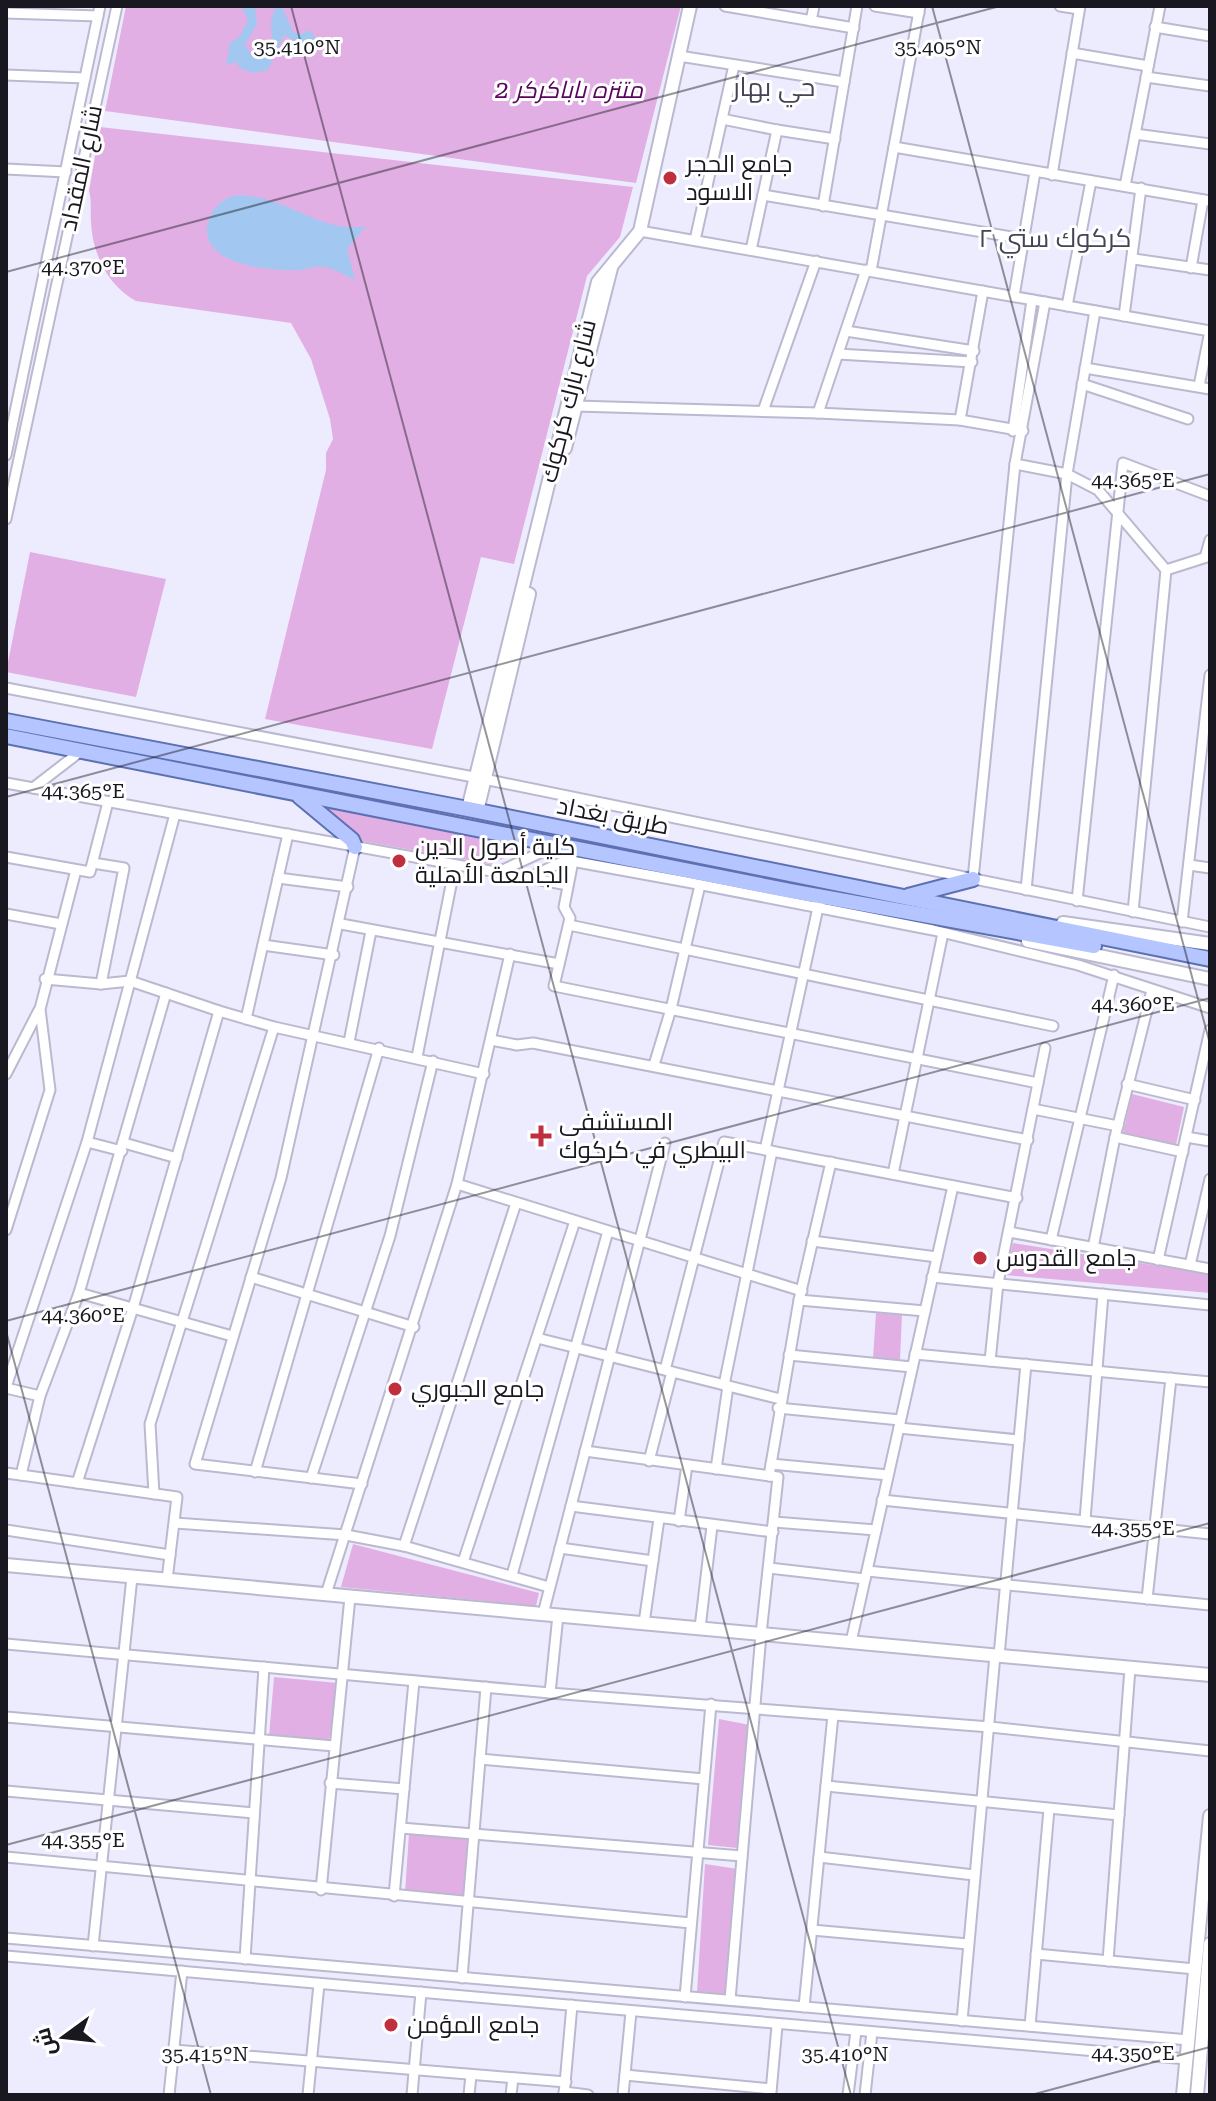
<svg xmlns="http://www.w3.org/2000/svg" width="1216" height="2101" viewBox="0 0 1216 2101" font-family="'Roboto Serif',Cairo,serif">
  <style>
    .green { fill: #e2afe4 }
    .water { fill: #a2c8f1 }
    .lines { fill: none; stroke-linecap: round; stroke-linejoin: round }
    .street-casing { stroke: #bab9cf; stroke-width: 13 }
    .secondary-casing { stroke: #bab9cf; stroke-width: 16 }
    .primary-casing { stroke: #5d70b1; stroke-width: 18 }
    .street { stroke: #fff; stroke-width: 9 }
    .secondary { stroke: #fff; stroke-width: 12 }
    .primary { stroke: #b4c5ff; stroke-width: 14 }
    .ticks { fill: none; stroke: #191820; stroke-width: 2; stroke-opacity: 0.45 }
    .poi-dot { fill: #bf2f3e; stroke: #fff; stroke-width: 3 }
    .labels { text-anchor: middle; stroke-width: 6; stroke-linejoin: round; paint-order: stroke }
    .park-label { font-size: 24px; font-style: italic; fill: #58055e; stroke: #fff }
    .poi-label { font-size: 24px; fill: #191820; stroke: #fff; text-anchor: start }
    .street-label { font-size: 24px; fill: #191820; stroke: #fff }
    .neighbourhood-label { font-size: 26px; fill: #454456; stroke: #fff }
    .ticks-label { font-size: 20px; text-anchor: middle; fill: #191820; stroke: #fff; stroke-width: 6; stroke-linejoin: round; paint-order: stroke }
  </style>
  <rect width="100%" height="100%" fill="#edecfe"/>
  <g class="green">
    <polygon points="126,6 681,6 636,183 105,111"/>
    <path d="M100 127 633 187 620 237 587 276 514 564 481 557 432 749 265 719 326 470V453L333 439 330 419 311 359 291 323 136 301C108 286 92 253 91 222 90 210 92 202 89 191Z"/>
    <polygon points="30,552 166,579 136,697 6,672"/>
    <polygon points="320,805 528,847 491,864 362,841"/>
    <polygon points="1132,1094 1184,1107 1176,1145 1123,1133"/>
    <polygon points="1013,1243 1210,1274 1210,1293 1005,1275"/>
    <polygon points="876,1313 902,1315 900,1360 873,1358"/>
    <polygon points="353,1544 539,1593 536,1606 341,1587"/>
    <polygon points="274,1677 338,1683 329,1741 269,1736"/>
    <polygon points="719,1719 750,1725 737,1848 708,1845"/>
    <polygon points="409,1833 470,1837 465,1898 405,1893"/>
    <polygon points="705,1864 738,1869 726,1995 697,1992"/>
  </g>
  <g class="water">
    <polygon points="241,6 255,6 257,24 245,45 253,57 262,56 272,44 271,20 276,6 282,6 293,32 301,34 310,30 319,43 307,48 284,35 268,70 253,73 240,68 236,62 226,65 230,43 240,36 248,20"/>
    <path d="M232 196C282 191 319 235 366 226L347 249 355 280C344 275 333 267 320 267 314 266 308 269 302 270 273 272 190 265 210 217 214 207 222 200 232 196Z"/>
  </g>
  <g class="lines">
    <g class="street-casing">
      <g id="street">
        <polyline points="725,6 854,28"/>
        <polyline points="875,6 919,13"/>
        <polyline points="1060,6 1079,9"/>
        <polyline points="6,13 98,16"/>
        <polyline points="811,21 814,6"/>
        <polyline points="1155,27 1210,36"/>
        <polyline points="1072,53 1148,66"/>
        <polyline points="679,56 844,82"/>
        <polyline points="6,75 85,78"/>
        <polyline points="1146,77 1210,86"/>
        <polyline points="722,119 777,130"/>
        <polyline points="1135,134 1210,144"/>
        <polyline points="894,147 1210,201"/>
        <polyline points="6,169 66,172"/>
        <polyline points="1052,175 1080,6"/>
        <polyline points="1125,186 1160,6"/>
        <polyline points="763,195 1024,239"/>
        <polyline points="823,206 857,6"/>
        <polyline points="640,231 1210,331"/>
        <polyline points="695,240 734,65"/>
        <polyline points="751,250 777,130 835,139"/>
        <polyline points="1134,259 1210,270"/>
        <polyline points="1191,268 1203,200"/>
        <polyline points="871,271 920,6"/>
        <polyline points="1014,296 1035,172"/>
        <polyline points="1067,306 1091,181"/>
        <polyline points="1124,316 1141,188"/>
        <polyline points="846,331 974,351"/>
        <polyline points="838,354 972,362"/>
        <polyline points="1085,368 1210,389"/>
        <polyline points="1082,384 1188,419"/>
        <polyline points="1199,386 1210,331"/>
        <polyline points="576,406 818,413 960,420 1023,431"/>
        <polyline points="763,411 816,261"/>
        <polyline points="818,413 866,270"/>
        <polyline points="960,420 983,291"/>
        <polyline points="1013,431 1032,300"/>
        <polyline points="6,455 100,6"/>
        <polyline points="1015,464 1067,474 1098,490 1166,570 1133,912"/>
        <polyline points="6,519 117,6"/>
        <polyline points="1206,554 1210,540"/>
        <polyline points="1166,570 1210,556"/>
        <polyline points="6,688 484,779 1210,927"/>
        <polyline points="6,783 568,885"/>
        <polyline points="33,788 81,751"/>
        <polyline points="355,847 281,1178 195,1464 362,1484"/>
        <polyline points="6,857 90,872 108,802"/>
        <polyline points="573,861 564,907 570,918 554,986 1038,1083"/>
        <polyline points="93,863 124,868 101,984"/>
        <polyline points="1189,865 1210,868"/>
        <polyline points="496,873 555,846"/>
        <polyline points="278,878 348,887"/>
        <polyline points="528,878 566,860 687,882 933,930 1078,965 1210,1008"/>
        <polyline points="973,879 1015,464 1045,302"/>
        <polyline points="1026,890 1067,474 1095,311"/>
        <polyline points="1077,901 1123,463 1210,496"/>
        <polyline points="6,914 61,924"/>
        <polyline points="1182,922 1210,675"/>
        <polyline points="341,924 559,964"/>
        <polyline points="569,925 1053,1026"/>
        <polyline points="263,945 334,955"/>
        <polyline points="45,979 101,984 130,981 219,1011 133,1308 77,1483"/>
        <polyline points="166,993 79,1293 40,1396 21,1475 177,1497 167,1580"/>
        <polyline points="219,1011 274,1027 484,1074"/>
        <polyline points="246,1019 288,834"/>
        <polyline points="491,1040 517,1045 533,1043 1028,1140"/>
        <polyline points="349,1042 371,931"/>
        <polyline points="417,1057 455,865"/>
        <polyline points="654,1065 671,1009 700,885"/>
        <polyline points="6,1074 39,1010"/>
        <polyline points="1127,1084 1195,1100"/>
        <polyline points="1033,1109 1118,1126"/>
        <polyline points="1115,1137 1183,1152"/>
        <polyline points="1186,1137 1210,1141"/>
        <polyline points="87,1142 122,1151"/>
        <polyline points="124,1143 177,1158"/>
        <polyline points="765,1150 819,903"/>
        <polyline points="893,1174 943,933"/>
        <polyline points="457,1184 802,1291"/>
        <polyline points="6,1230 50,1090 40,1009 76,870"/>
        <polyline points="1009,1232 1210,1269"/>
        <polyline points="1051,1240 1114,975"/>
        <polyline points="812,1241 937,1257"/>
        <polyline points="1093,1248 1115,1137 1152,990"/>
        <polyline points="1158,1260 1210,1030"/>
        <polyline points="1190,1265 1210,1179"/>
        <polyline points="251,1277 414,1327"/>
        <polyline points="932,1277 1210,1305"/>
        <polyline points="79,1293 232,1336"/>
        <polyline points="799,1300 925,1311"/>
        <polyline points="537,1338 780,1399"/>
        <polyline points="915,1354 1210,1382"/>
        <polyline points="789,1355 912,1367"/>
        <polyline points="990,1361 998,1283 1045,1048"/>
        <polyline points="665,1370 724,1142 1017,1198"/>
        <polyline points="724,1385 772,1151"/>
        <polyline points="6,1387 87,1142 175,814"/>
        <polyline points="6,1388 40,1396"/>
        <polyline points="778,1408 900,1420"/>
        <polyline points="899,1428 1019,1440"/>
        <polyline points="585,1451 778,1477 761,1634 730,2000"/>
        <polyline points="649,1461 672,1372"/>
        <polyline points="771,1464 888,1475"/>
        <polyline points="716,1469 728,1386"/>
        <polyline points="255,1472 379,1048"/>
        <polyline points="6,1473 21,1475"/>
        <polyline points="769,1476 799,1300 831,1162"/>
        <polyline points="311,1478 390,1236 433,1061"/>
        <polyline points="154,1494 150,1424 274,1027"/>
        <polyline points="882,1500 1210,1534"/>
        <polyline points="571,1506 773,1532"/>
        <polyline points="1085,1520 1103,1294"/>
        <polyline points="679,1521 687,1465"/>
        <polyline points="774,1522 876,1530"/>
        <polyline points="175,1523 346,1535 404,1546 549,1587"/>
        <polyline points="6,1530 170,1555"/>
        <polyline points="404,1546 516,1203"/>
        <polyline points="560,1548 653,1561"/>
        <polyline points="463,1562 575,1221"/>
        <polyline points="769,1568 865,1579"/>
        <polyline points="867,1571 1210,1605"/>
        <polyline points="512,1575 608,1231"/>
        <polyline points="326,1594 457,1184 510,954"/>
        <polyline points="1147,1599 1171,1378"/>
        <polyline points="543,1614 665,1143"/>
        <polyline points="644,1623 659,1519"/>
        <polyline points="700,1628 712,1526"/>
        <polyline points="851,1642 953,1186"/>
        <polyline points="6,1644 550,1693 990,1727 1210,1751"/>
        <polyline points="999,1656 1026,1364"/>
        <polyline points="550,1693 558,1615"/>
        <polyline points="6,1717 334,1746"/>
        <polyline points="480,1759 704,1779"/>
        <polyline points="330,1783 404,1789"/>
        <polyline points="826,1786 1119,1815"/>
        <polyline points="6,1791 254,1813"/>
        <polyline points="401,1828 742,1856"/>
        <polyline points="6,1857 691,1923"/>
        <polyline points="819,1857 974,1875"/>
        <polyline points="321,1890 350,1597"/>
        <polyline points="394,1896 414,1681"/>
        <polyline points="812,1930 968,1944"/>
        <polyline points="6,1938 1189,2040"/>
        <polyline points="93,1946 132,1577"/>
        <polyline points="1036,1954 1195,1969"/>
        <polyline points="6,1956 1187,2059"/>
        <polyline points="245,1959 264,1667"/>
        <polyline points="1108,1961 1130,1668"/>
        <polyline points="462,1978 486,1687"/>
        <polyline points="685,1997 711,1704"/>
        <polyline points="804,2007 833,1715"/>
        <polyline points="962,2021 995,1655"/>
        <polyline points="1030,2026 1049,1809"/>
        <polyline points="174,2050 566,2082"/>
        <polyline points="625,2075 771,2089"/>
        <polyline points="564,2092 588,2095"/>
        <polyline points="771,2092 777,2026"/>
        <polyline points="169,2095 182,1971"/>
        <polyline points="308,2095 319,1984"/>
        <polyline points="412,2095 421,1992"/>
        <polyline points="469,2095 471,2075"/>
        <polyline points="511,2095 513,2078"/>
        <polyline points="564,2095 572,2005"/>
        <polyline points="623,2095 631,2012"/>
        <polyline points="848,2095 856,2031"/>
        <polyline points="865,2095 872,2032"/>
      </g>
    </g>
    <g class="secondary-casing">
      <g id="secondary">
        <polyline points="565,448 611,268"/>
        <polyline points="468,809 598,282 640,231 690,6"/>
        <polyline points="477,811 529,594"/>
        <polyline points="1063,923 1210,944"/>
        <polyline points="1028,941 1210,979"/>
        <polyline points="6,1565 1210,1675"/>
        <polyline points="1183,2095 1210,1816"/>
        <polyline points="1197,2095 1210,1944"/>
      </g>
    </g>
    <g class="primary-casing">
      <g id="primary">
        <polyline points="6,721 468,809 1210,959"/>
        <polyline points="6,736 791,891 1094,946"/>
        <polyline points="299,796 352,840 355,847"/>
        <polyline points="908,896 973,879"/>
      </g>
    </g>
    <use href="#street" class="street"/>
    <use href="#secondary" class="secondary"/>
    <use href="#primary" class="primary"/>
  </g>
  <path class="ticks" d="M291 6 851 2095M932 6 1210 1044M6 272 1000 6M6 797 1210 474M6 1321 1210 998M6 1331 211 2095M6 1845 1210 1523M1031 2095 1210 2047"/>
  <g class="poi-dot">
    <circle cx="670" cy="178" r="8"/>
    <circle cx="399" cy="861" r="8"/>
    <path d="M537 1124h8v8h8v8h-8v8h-8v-8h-8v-8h8z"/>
    <circle cx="980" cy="1258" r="8"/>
    <circle cx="395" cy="1389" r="8"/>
    <circle cx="391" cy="2025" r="8"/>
  </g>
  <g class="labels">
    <g class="park-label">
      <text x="569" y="98">متنزه باباكركر 2</text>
    </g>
    <g class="poi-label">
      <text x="686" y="172">جامع الحجر<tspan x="686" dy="28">الاسود</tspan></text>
      <text x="415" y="855">كلية أصول الدين<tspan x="415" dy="28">الجامعة الأهلية</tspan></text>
      <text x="559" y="1130">المستشفى<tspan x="559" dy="28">البيطري في كركوك</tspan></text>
      <text x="996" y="1266">جامع القدوس</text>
      <text x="411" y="1397">جامع الجبوري</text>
      <text x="407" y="2033">جامع المؤمن</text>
    </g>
    <g class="street-label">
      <text transform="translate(81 168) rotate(-78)" y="8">شارع المقداد</text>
      <text transform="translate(568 401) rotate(-76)" y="8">شارع بارك كركوك</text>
      <text transform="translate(613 816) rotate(11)" y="8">طريق بغداد</text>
    </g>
    <g class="neighbourhood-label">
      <text x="774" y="96">حي بهار</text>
      <text x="1055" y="247">كركوك ستي ٢</text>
    </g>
  </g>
  <g class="ticks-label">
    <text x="297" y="54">35.410°N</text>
    <text x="938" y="54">35.405°N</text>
    <text x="83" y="274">44.370°E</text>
    <text x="1133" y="487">44.365°E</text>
    <text x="83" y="798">44.365°E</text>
    <text x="1133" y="1011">44.360°E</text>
    <text x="83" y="1322">44.360°E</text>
    <text x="1133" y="1535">44.355°E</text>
    <text x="83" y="1847">44.355°E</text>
    <text x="1133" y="2060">44.350°E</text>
    <text x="205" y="2061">35.415°N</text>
    <text x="845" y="2061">35.410°N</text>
  </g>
  <rect width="1216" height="2101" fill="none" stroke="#191820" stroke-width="16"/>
  <g transform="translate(64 2037) rotate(255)" stroke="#ffffff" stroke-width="6" paint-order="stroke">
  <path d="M0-6L14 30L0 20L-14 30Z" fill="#191820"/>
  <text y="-12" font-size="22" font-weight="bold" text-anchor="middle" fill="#191820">ش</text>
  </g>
</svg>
